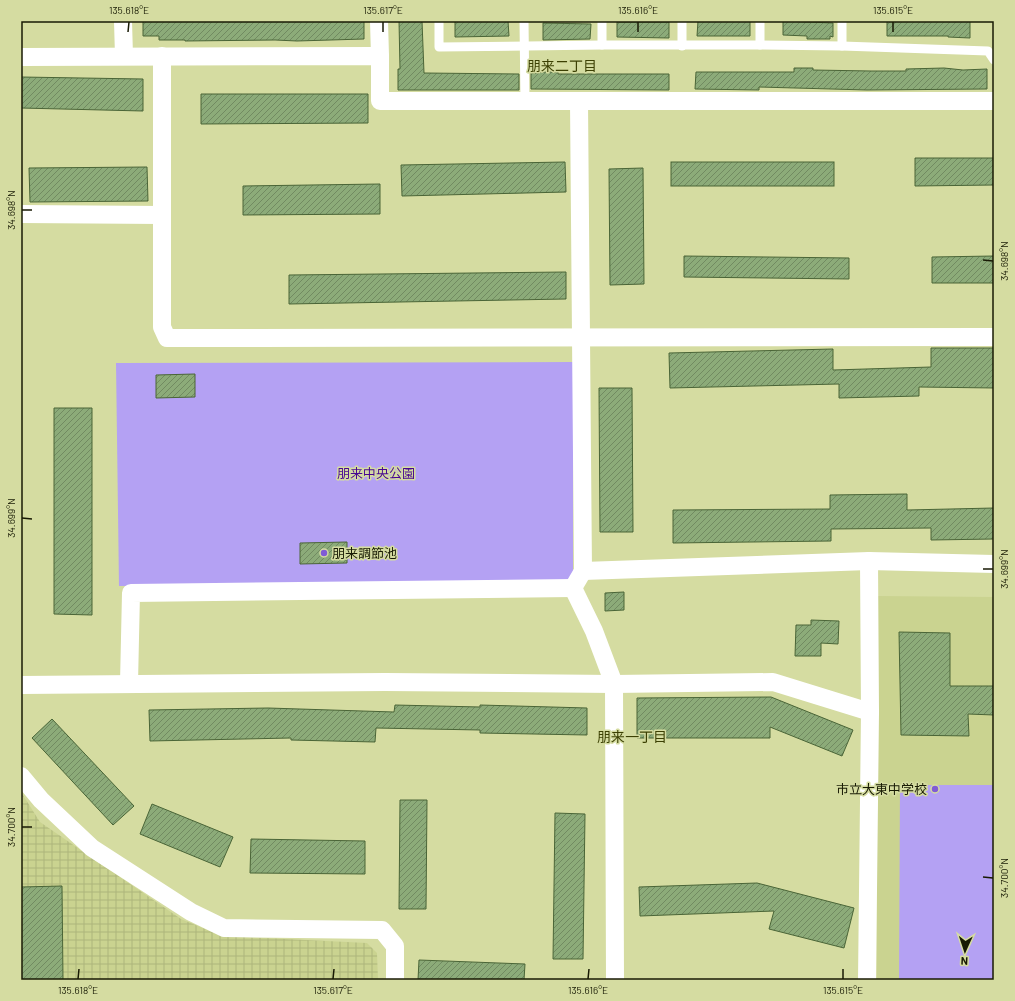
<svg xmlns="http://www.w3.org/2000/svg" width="1015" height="1001" viewBox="0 0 1015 1001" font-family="Barlow,'Noto Sans JP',sans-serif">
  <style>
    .built { fill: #cad390 }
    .industrial { fill: url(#industrial-grid) }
    .park { fill: #b4a1f3 }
    .building { fill: url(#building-hatch); stroke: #4a6537 }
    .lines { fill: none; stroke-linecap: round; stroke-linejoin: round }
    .lane { stroke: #fff; stroke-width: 9 }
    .street { stroke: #fff; stroke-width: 18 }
    .ticks { fill: none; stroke: #181a04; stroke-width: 1.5 }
    .poi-dot { fill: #805bd5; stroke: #d5dca1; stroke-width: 1.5 }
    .labels { text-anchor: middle; stroke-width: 3; stroke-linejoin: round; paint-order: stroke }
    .park-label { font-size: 13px; fill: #470593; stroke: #d5dca1 }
    .poi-label { font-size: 13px; fill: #181a04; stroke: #d5dca1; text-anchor: start }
    .neighbourhood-label { font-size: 14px; fill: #3c4003; stroke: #d5dca1 }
    .neatline { fill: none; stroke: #181a04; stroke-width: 1.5 }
    .ticks-label { font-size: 10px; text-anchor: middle; fill: #181a04 }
  </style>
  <defs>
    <pattern id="industrial-grid" width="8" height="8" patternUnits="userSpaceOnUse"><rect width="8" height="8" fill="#cad390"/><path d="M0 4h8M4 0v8" fill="none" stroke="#adb57b"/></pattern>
    <pattern id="building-hatch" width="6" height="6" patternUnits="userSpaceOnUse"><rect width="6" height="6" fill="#8cab79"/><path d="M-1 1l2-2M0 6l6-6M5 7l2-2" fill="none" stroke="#718a61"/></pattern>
  </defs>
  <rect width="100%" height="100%" fill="#d5dca1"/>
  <polygon class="built" points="877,596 994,597 994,980 877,980"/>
  <polygon class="industrial" points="21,792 40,822 181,919 222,936 367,943 377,953 378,980 21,980"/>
  <g class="park">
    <polygon points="573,362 573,573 568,583 119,586 116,363"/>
    <polygon points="900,785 994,785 994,980 899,980"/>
  </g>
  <g class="building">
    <polygon points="143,21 364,21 364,39 297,41 275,40 185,41 185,40 159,40 159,36 143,36"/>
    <polygon points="399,21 422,21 424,73 519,74 519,90 398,90 398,69 400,69"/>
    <polygon points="455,21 508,21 509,36 455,37"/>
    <polygon points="698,21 750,21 750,36 697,36"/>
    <polygon points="783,21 833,23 833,37 830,36 830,39 807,39 807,36 783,35"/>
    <polygon points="887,21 970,21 970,38 948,37 948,36 887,36"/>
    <polygon points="617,22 669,22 669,38 617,37"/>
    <polygon points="543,23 591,24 590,39 543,40"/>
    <polygon points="794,68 813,68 813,70 871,71 906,71 906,69 944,68 963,70 987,69 987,89 867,90 759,87 759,90 695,89 696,72 794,72"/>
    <polygon points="539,72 558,72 558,74 669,74 669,90 531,89 531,73 539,73"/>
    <polygon points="21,77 143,79 143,111 21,108"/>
    <polygon points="201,94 368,94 368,123 201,124"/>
    <polygon points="915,158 994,158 994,185 915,186"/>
    <polygon points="565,162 566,192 402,196 401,165"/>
    <rect x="671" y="162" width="163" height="24"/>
    <polygon points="147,167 148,201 30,202 29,168"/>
    <polygon points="643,168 644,284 610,285 609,169"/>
    <polygon points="380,184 380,214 243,215 243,186"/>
    <polygon points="684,256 849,258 849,279 684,277"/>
    <polygon points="994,256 994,283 932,283 932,257"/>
    <polygon points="566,272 566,299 289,304 289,275"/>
    <polygon points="931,348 994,348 994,388 919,387 919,396 839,398 839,384 670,388 669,353 833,349 833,370 931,367"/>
    <polygon points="195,374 195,397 156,398 156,375"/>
    <polygon points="599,388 632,388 633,532 600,532"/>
    <polygon points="54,408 92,408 92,615 54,614"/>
    <polygon points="907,494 907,510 994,508 994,539 931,540 931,528 831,529 831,541 673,543 673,510 830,509 830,495"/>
    <polygon points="347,542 347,563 300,564 300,543"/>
    <polygon points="624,592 624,610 605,611 605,593"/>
    <polygon points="811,620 839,621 838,644 821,643 821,656 795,656 796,625 811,625"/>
    <polygon points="899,632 950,633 950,686 994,686 994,715 968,714 969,736 901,735"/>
    <polygon points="771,697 853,730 842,756 770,727 770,738 637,738 637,698"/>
    <polygon points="395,705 480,707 480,705 587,708 587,735 480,733 480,730 376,728 375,742 291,740 291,738 150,741 149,710 268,708 394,712"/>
    <polygon points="52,719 134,806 113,825 32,738"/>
    <polygon points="400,800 427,800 426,909 399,909"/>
    <polygon points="152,804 233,837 220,867 140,834"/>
    <polygon points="555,813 585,814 583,959 553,959"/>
    <polygon points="251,839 365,841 365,874 250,873"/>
    <polygon points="757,883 854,908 844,948 769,929 774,911 640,916 639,887"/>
    <polygon points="62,886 63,980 21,980 21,887"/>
    <polygon points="419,960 525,964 524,980 418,980"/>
  </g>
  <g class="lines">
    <g class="lane">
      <polyline points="439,21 439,47 602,45 760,45 842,46 988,51 994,60"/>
      <polyline points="524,21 525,102"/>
      <polyline points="760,21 760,45"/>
      <polyline points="842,21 842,46"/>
      <polyline points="602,45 602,21"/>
      <polyline points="682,46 682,21"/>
    </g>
    <g class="street">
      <polyline points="123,21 124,56"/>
      <polyline points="379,21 380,56"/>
      <polyline points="162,56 162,327 167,338 994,337"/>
      <polyline points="21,57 380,56 380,101 994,101"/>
      <polyline points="21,214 162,215"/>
      <polyline points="583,571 869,561 994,564"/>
      <polyline points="573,588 583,571 579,102"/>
      <polyline points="573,588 594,631 614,684 615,980"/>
      <polyline points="129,683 131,593 573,588"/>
      <polyline points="21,685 385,682 614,684 773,682 870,712"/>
      <polyline points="21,776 41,800 92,848 191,912 224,928 382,930 395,946 395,980"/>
      <polyline points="867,980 870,712 869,561"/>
    </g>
  </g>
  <path class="ticks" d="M128 32 129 22M383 32V22M638 32V22M893 32V22M22 210H32M983 260 993 261M22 518 32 519M983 569H993M22 827H32M983 877 993 878M78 979 79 969M333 979 334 969M588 979 589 969M843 979V969"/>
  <g class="poi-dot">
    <circle cx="324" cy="553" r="4"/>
    <circle cx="935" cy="789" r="4"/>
  </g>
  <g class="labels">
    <g class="park-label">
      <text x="376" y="478">朋来中央公園</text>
    </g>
    <g class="poi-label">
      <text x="332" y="558">朋来調節池</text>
      <text x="927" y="794" text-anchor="end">市立大東中学校</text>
    </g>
    <g class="neighbourhood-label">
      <text x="562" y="71">朋来二丁目</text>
      <text x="632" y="742">朋来一丁目</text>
    </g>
  </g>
  <rect width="1015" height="1001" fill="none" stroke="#d5dca1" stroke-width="44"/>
  <g transform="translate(965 951) rotate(183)" stroke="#d5dca1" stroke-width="3" paint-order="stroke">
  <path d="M0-3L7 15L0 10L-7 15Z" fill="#181a04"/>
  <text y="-6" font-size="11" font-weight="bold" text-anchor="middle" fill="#181a04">N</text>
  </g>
  <rect x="22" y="22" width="971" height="957" class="neatline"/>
  <g class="ticks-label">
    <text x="129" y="14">135.618°E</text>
    <text x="383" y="14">135.617°E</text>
    <text x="638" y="14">135.616°E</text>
    <text x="893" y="14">135.615°E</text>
    <text transform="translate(11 210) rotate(-90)" y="4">34.698°N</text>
    <text transform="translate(1004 261) rotate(-90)" y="4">34.698°N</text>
    <text transform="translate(11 518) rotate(-90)" y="4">34.699°N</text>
    <text transform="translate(1004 569) rotate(-90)" y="4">34.699°N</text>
    <text transform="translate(11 827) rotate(-90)" y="4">34.700°N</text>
    <text transform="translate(1004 878) rotate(-90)" y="4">34.700°N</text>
    <text x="78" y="994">135.618°E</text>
    <text x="333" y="994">135.617°E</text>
    <text x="588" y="994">135.616°E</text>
    <text x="843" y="994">135.615°E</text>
  </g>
</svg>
